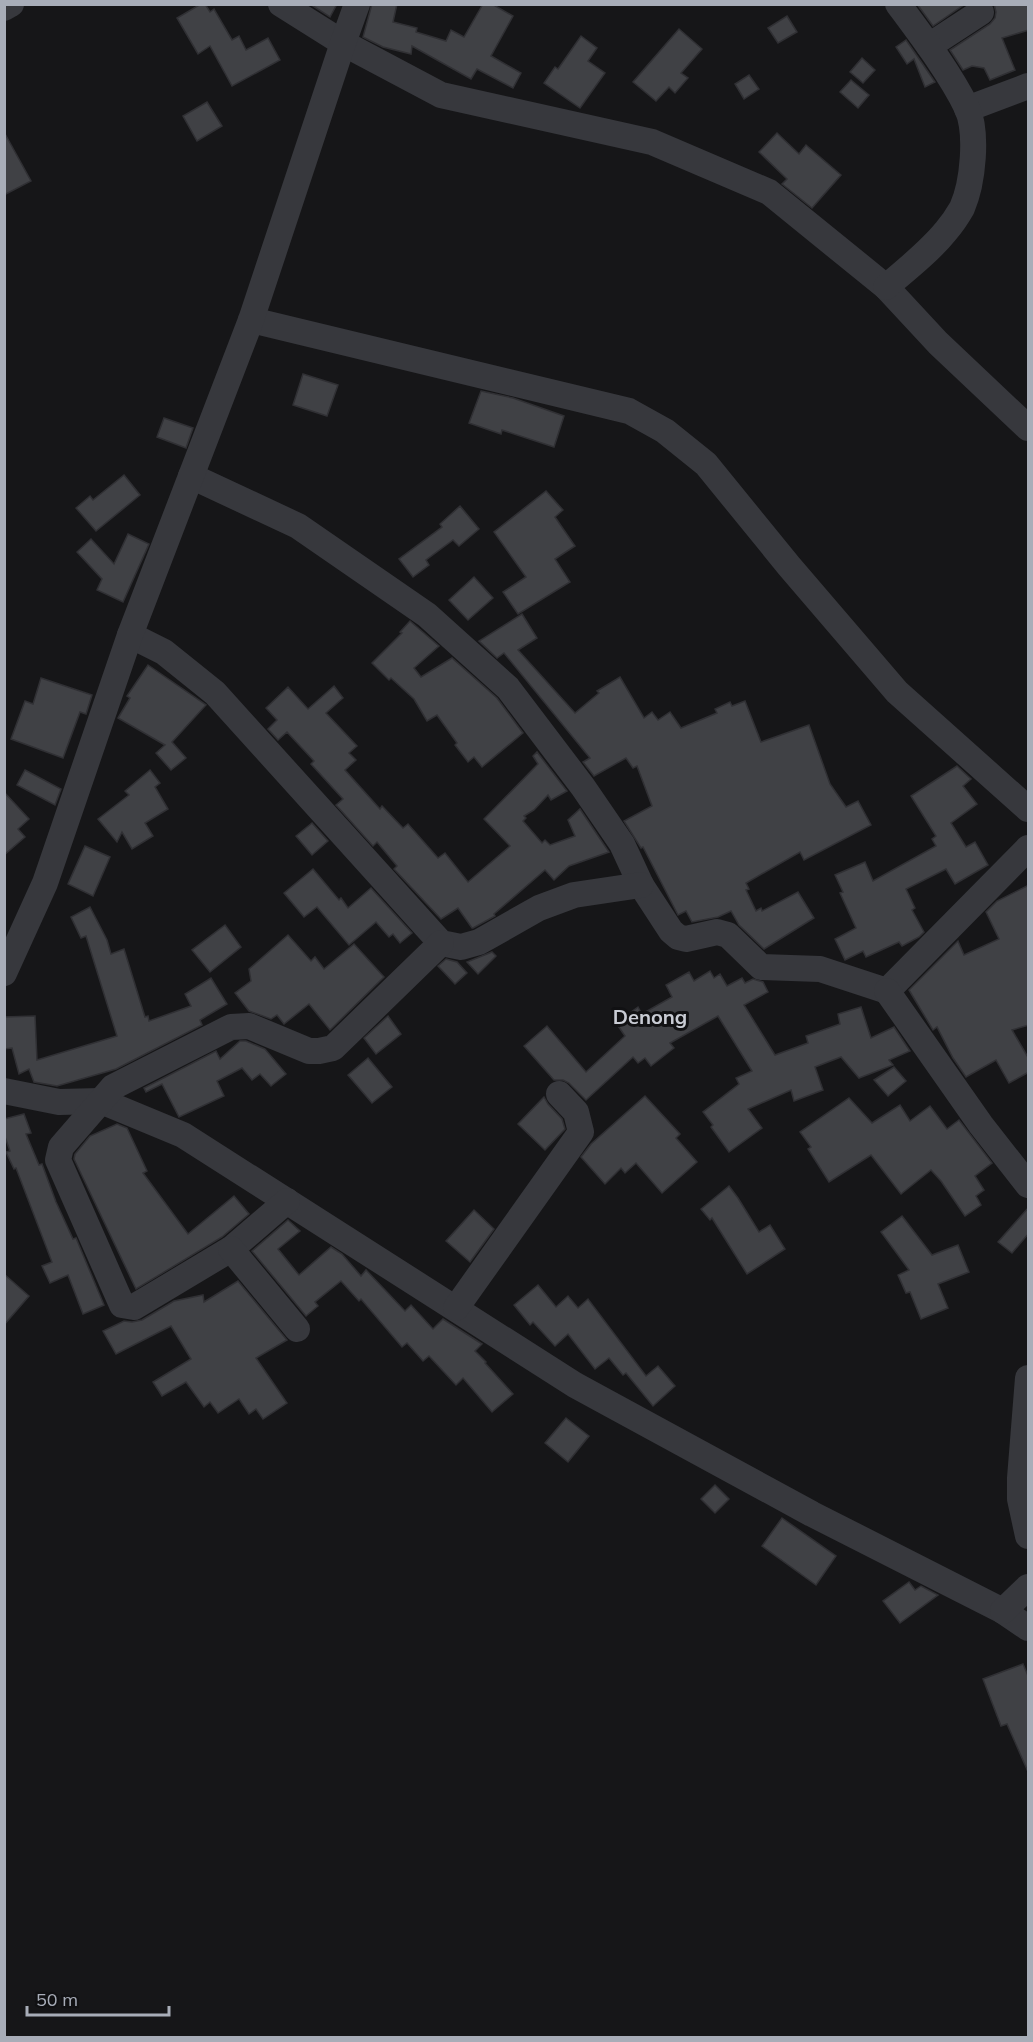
<svg xmlns="http://www.w3.org/2000/svg" width="1033" height="2042" viewBox="0 0 1033 2042" font-family="Mulish,sans-serif">
  <style>
    .building { fill: #404145; stroke: #303034; stroke-width: 1.5 }
    .lines { fill: none; stroke-linecap: round; stroke-linejoin: round }
    .minor { stroke: #37383d; stroke-width: 26 }
    .labels { text-anchor: middle; stroke-width: 6; stroke-linejoin: round; paint-order: stroke }
    .quarter-label { font-size: 20px; font-weight: bold; fill: #c9ccd4; stroke: #111113 }
  </style>
  <rect width="100%" height="100%" fill="#161618"/>
  <g class="building">
    <polygon points="201,4 205,4 210,12 214,9 232,40 239,36 246,50 268,38 280,60 232,86 210,46 198,54 177,18"/>
    <polygon points="310,4 337,4 330,17"/>
    <polygon points="372,4 397,4 393,22 417,28 416,32 446,41 451,30 464,37 483,4 492,4 513,16 491,56 521,73 513,88 477,69 471,79 412,46 411,54 383,47 363,37"/>
    <polygon points="917,4 965,4 933,26"/>
    <polygon points="994,4 1029,4 1029,30 1002,38 1015,70 990,80 984,68 972,66 963,70 950,50 990,24 995,18 996,12"/>
    <polygon points="787,16 797,32 778,43 768,28"/>
    <polygon points="679,29 702,49 681,73 688,78 675,93 669,87 656,101 633,82"/>
    <polygon points="581,36 597,48 588,61 605,73 580,108 544,83 555,67 558,69"/>
    <polygon points="906,40 922,63 935,82 925,87 914,59 907,64 896,47"/>
    <polygon points="862,58 875,70 863,83 850,72"/>
    <polygon points="749,75 759,89 744,99 735,84"/>
    <polygon points="851,80 869,95 858,108 840,92"/>
    <polygon points="207,102 222,126 197,141 183,116"/>
    <polygon points="4,132 31,181 4,195"/>
    <polygon points="777,133 799,154 806,145 841,175 812,208 782,184 787,179 759,152"/>
    <polygon points="303,374 338,385 327,416 293,405"/>
    <polygon points="481,391 513,398 564,416 554,447 502,430 501,434 469,423"/>
    <polygon points="164,418 193,428 186,448 157,437"/>
    <polygon points="124,475 140,495 96,531 76,508 90,496 93,500"/>
    <polygon points="546,491 563,510 555,517 575,546 555,559 570,582 518,614 503,592 526,577 494,532"/>
    <polygon points="460,506 479,529 459,546 453,540 426,560 429,565 413,577 399,559 442,527 440,524"/>
    <polygon points="128,534 149,544 123,602 97,590 102,579 77,552 91,539 114,564"/>
    <polygon points="474,577 493,598 468,620 449,600"/>
    <polygon points="522,614 537,638 518,650 575,713 599,693 597,691 620,677 644,718 652,712 658,720 670,712 681,728 717,713 715,709 730,702 732,706 745,701 761,742 809,725 830,784 846,807 858,801 871,825 804,860 800,852 746,883 749,889 746,890 756,911 761,908 762,911 798,892 814,918 764,949 739,925 731,911 718,917 692,922 686,911 678,915 643,847 641,848 624,821 652,806 637,766 633,768 626,758 594,776 583,762 590,758 504,653 497,658 479,641"/>
    <polygon points="410,621 439,646 414,668 421,677 452,658 497,698 523,733 482,767 474,757 468,762 455,745 457,743 437,715 427,721 414,699 391,678 389,680 372,663 402,633 400,632"/>
    <polygon points="148,665 206,705 172,742 186,758 171,770 156,753 165,745 118,718 130,698 127,696"/>
    <polygon points="41,678 92,695 86,714 80,712 63,758 11,739 25,701 33,704"/>
    <polygon points="334,686 343,698 326,713 357,746 349,753 356,760 345,770 380,809 382,806 403,828 408,824 438,858 445,853 468,882 510,846 484,819 538,764 533,756 537,752 567,791 551,800 548,795 534,810 524,816 526,818 523,821 542,843 545,840 550,845 575,836 568,820 580,809 609,852 569,866 554,880 545,870 494,914 495,916 473,928 472,928 458,908 441,919 394,869 397,866 377,842 373,846 336,805 343,799 311,764 314,761 287,732 278,740 268,729 277,720 266,708 288,687 308,709"/>
    <polygon points="957,766 971,779 963,786 977,804 951,823 966,847 975,842 988,865 955,884 946,869 906,889 915,908 912,910 924,932 919,937 902,946 899,942 866,957 863,951 845,960 835,939 856,928 840,893 843,892 835,875 865,862 873,881 936,846 932,839 936,836 911,796"/>
    <polygon points="25,770 61,789 55,805 17,785"/>
    <polygon points="150,770 160,783 155,787 168,809 145,823 153,836 132,849 122,832 117,842 98,819 129,795 125,791"/>
    <polygon points="4,792 29,819 18,829 25,837 4,855"/>
    <polygon points="312,823 328,841 312,855 296,836"/>
    <polygon points="85,846 110,857 93,896 68,884"/>
    <polygon points="313,869 339,900 341,898 348,908 371,888 412,933 400,943 393,934 389,937 376,922 349,945 317,907 304,917 284,893"/>
    <polygon points="1029,885 1029,1025 1012,1030 1029,1059 1029,1072 1009,1083 996,1060 966,1077 953,1058 937,1027 933,1030 909,990 958,941 964,955 999,939 986,912 997,901"/>
    <polygon points="90,907 107,940 111,954 124,949 145,1017 148,1016 149,1021 191,1006 185,994 211,978 227,1004 200,1020 202,1025 116,1069 57,1086 34,1082 29,1069 19,1074 12,1048 4,1049 4,1017 35,1016 37,1060 117,1036 86,936 81,938 71,917"/>
    <polygon points="225,925 241,947 210,972 192,950"/>
    <polygon points="288,935 311,961 315,957 324,969 354,944 384,977 330,1030 309,1004 284,1024 277,1015 271,1019 249,1011 235,993 251,981 249,969"/>
    <polygon points="492,952 496,956 478,974 467,962"/>
    <polygon points="446,959 457,962 467,973 455,984 438,966"/>
    <polygon points="710,971 714,978 720,974 727,986 742,978 745,983 753,979 763,982 768,992 744,1005 775,1055 808,1043 806,1036 840,1024 838,1014 861,1007 871,1038 894,1027 910,1051 889,1060 893,1065 859,1078 841,1057 815,1067 823,1090 794,1101 791,1090 748,1109 762,1128 729,1152 711,1127 713,1125 703,1112 739,1084 736,1078 752,1071 718,1016 670,1043 674,1048 651,1066 645,1058 638,1063 633,1057 586,1100 569,1083 563,1080 554,1080 524,1046 547,1026 586,1072 625,1036 616,1023 638,1007 642,1014 672,997 666,985 689,972 694,981"/>
    <polygon points="388,1016 401,1034 376,1054 364,1038"/>
    <polygon points="240,1041 246,1041 265,1049 286,1074 271,1086 260,1074 252,1080 242,1068 217,1081 224,1096 179,1117 162,1084 146,1092 144,1088 216,1051 220,1059"/>
    <polygon points="368,1058 392,1087 372,1103 348,1075"/>
    <polygon points="894,1067 906,1081 888,1096 874,1080"/>
    <polygon points="645,1096 680,1134 676,1138 697,1162 662,1193 636,1163 625,1173 621,1168 605,1184 581,1157 591,1144"/>
    <polygon points="544,1097 548,1104 562,1119 565,1129 545,1150 518,1124"/>
    <polygon points="849,1098 872,1123 900,1105 910,1121 930,1106 947,1129 959,1120 992,1163 975,1176 984,1190 976,1196 981,1205 965,1216 941,1181 931,1170 901,1194 871,1155 829,1182 808,1149 811,1147 800,1132"/>
    <polygon points="24,1114 31,1133 26,1134 39,1165 42,1164 56,1202 73,1239 76,1238 104,1305 83,1314 68,1275 50,1283 42,1266 52,1262 16,1168 14,1169 6,1152 10,1151 4,1134 4,1119"/>
    <polygon points="117,1124 127,1128 147,1171 143,1173 188,1234 234,1196 249,1214 222,1237 136,1289 74,1159 75,1154 90,1136"/>
    <polygon points="729,1186 738,1198 759,1232 770,1225 785,1249 747,1274 712,1218 710,1220 701,1209"/>
    <polygon points="1029,1207 1029,1233 1012,1253 998,1242"/>
    <polygon points="474,1210 494,1229 470,1262 446,1241"/>
    <polygon points="902,1216 932,1255 958,1245 969,1272 938,1284 948,1308 921,1319 910,1292 906,1293 898,1275 909,1270 881,1232"/>
    <polygon points="288,1220 300,1231 278,1249 299,1275 331,1247 342,1254 361,1276 366,1270 405,1311 411,1305 433,1329 443,1319 482,1344 475,1351 486,1362 485,1363 513,1394 492,1412 463,1378 456,1385 429,1356 423,1361 407,1343 402,1347 361,1299 359,1301 341,1281 315,1302 318,1306 306,1316 252,1251"/>
    <polygon points="4,1274 29,1296 4,1325"/>
    <polygon points="238,1281 287,1340 256,1358 287,1403 263,1419 256,1409 249,1414 239,1399 218,1413 210,1402 204,1407 186,1382 162,1396 153,1382 191,1359 171,1326 116,1354 103,1331 124,1321 132,1322 142,1320 174,1301 203,1295 204,1302"/>
    <polygon points="538,1285 556,1307 568,1296 578,1308 588,1299 646,1376 658,1366 675,1386 653,1406 626,1373 623,1375 609,1358 595,1369 568,1334 555,1346 533,1322 530,1325 514,1305"/>
    <polygon points="566,1418 589,1436 568,1462 545,1443"/>
    <polygon points="715,1485 729,1499 715,1513 701,1499"/>
    <polygon points="782,1518 836,1556 816,1585 762,1546"/>
    <polygon points="909,1582 915,1590 921,1586 938,1595 900,1623 883,1601"/>
    <polygon points="1023,1664 1029,1678 1029,1774 1007,1724 1001,1726 983,1679"/>
  </g>
  <g class="lines">
    <g class="minor">
      <polyline points="281,4 343,43 441,95 652,142 769,192 886,287 938,343 1028,428"/>
      <polyline points="4,8 11,4"/>
      <polyline points="929,46 981,12"/>
      <polyline points="967,109 1028,86"/>
      <path d="M886 287C907 269 929 252 946 231 952 224 958 215 962 208 973 183 978 133 967 108 950 73 921 35 898 4"/>
      <polyline points="251,320 629,411 665,431 706,464 789,566 897,692 1028,809"/>
      <polyline points="191,476 298,526 427,615 508,688 583,787 622,844 641,885 671,931 678,937 686,939 717,932 728,935 761,967 820,969 887,991 1028,848"/>
      <polyline points="130,635 164,652 215,693 441,943 461,947 479,942 539,908 574,895 641,885"/>
      <polyline points="4,973 45,883 130,635 251,320 343,43 357,4"/>
      <polyline points="887,991 981,1125 1028,1185"/>
      <polyline points="4,1091 59,1102 101,1101 183,1135 575,1385 812,1514 1003,1611 1028,1628"/>
      <polyline points="287,1201 231,1249 134,1307 122,1305 58,1160 61,1147 113,1087 231,1027 249,1026 309,1051 319,1051 333,1048 441,943"/>
      <polyline points="231,1249 297,1329"/>
      <polyline points="456,1308 581,1132 576,1112 559,1094"/>
      <polyline points="1028,1378 1020,1478 1020,1499 1028,1536"/>
      <polyline points="1003,1611 1028,1587"/>
    </g>
  </g>
  <g class="labels">
    <g class="quarter-label">
      <text x="650" y="1024">Denong</text>
    </g>
  </g>
  <rect width="1033" height="2042" fill="none" stroke="#a8adb8" stroke-width="12"/>
  <path d="M27 2006v9h142v-9" fill="none" stroke="#a8adb8" stroke-width="3"/>
  <text x="36" y="2006" font-size="18" fill="#a8adb8" stroke="#111113" stroke-width="4.5" paint-order="stroke">50 m</text>
</svg>
